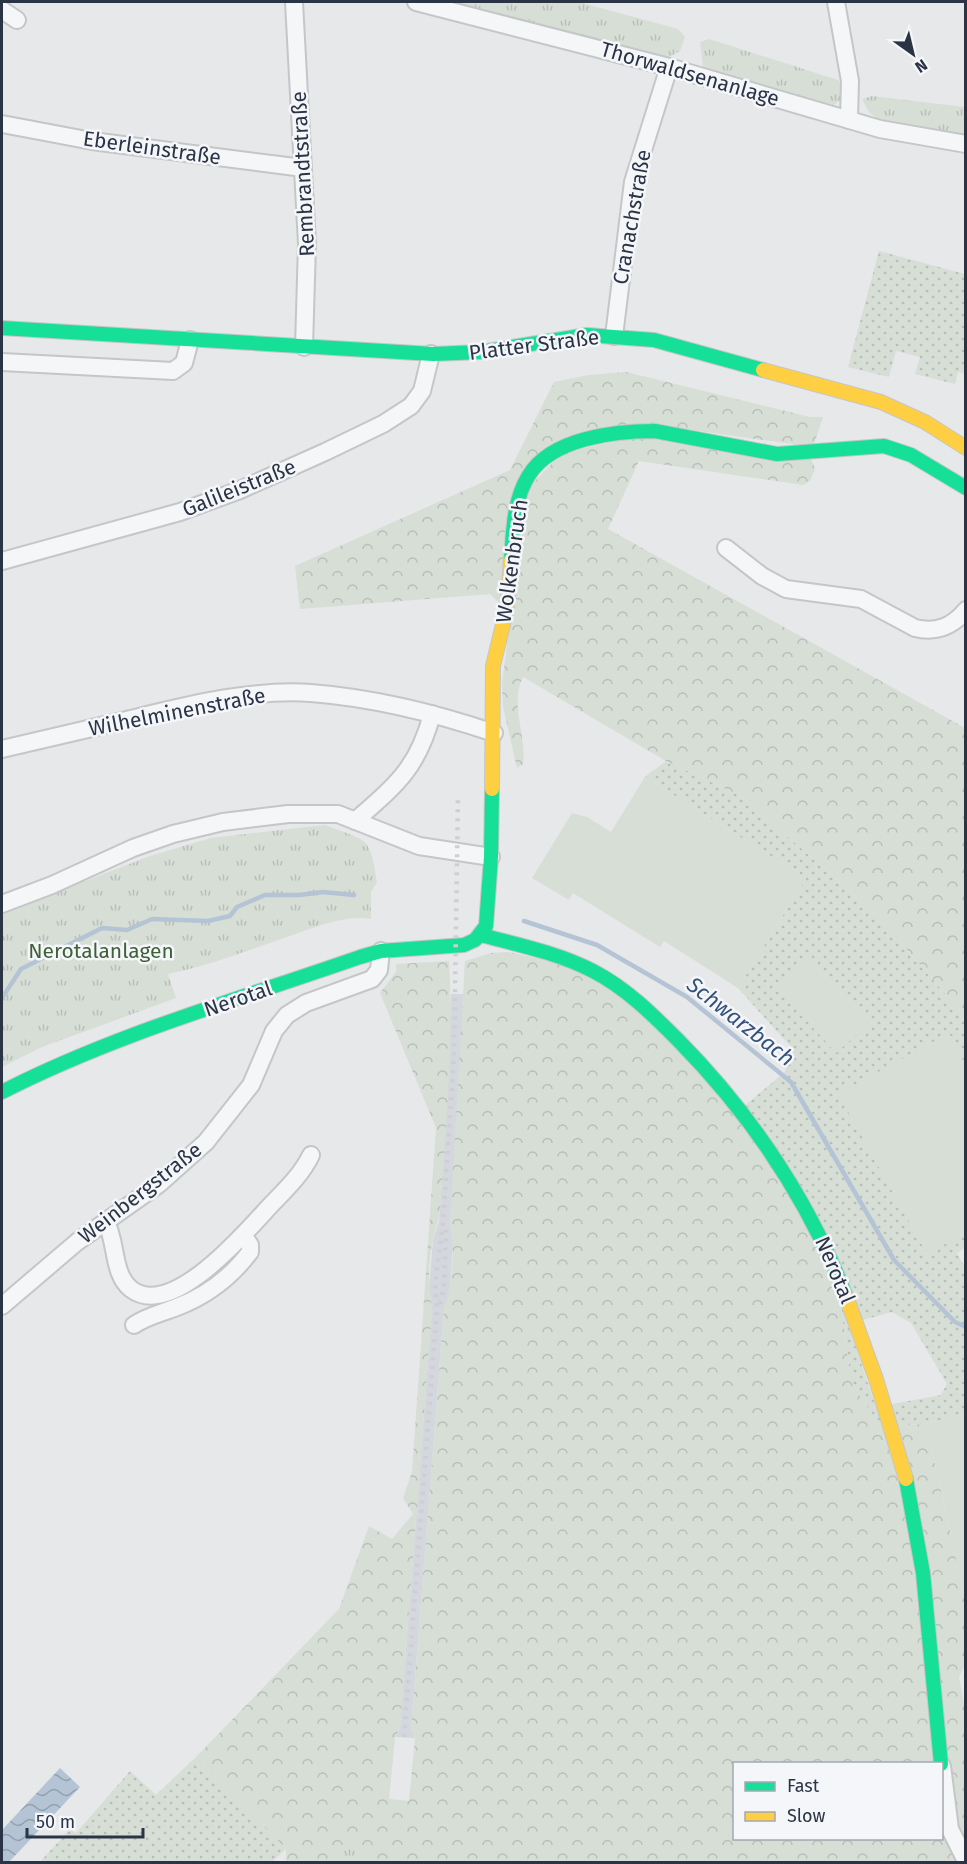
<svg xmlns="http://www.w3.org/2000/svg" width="967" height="1864" viewBox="0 0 967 1864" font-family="'Fira Sans',sans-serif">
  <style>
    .built { fill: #d4d7dd }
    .grass { fill: url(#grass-dots); fill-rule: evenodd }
    .forest { fill: url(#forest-crowns); fill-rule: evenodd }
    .park { fill: url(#park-tufts) }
    .pitch { fill: #d6ded6 }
    .water { fill: url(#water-waves) }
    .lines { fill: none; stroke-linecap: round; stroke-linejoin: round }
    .stream { stroke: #b4c4d5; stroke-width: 4.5 }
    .street-casing { stroke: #c4c6c8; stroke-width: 20 }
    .fast-casing { stroke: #c4c6c8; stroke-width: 16 }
    .slow-casing { stroke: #c4c6c8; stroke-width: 16 }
    .street { stroke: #f5f6f7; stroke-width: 16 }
    .fast { stroke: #16e098; stroke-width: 14 }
    .slow { stroke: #ffcf43; stroke-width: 14 }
    .rail { stroke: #cecfd2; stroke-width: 4.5; stroke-dasharray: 3 6; stroke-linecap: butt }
    .labels { text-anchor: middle; stroke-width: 5; stroke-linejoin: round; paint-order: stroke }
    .street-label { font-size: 21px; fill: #2b3445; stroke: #f4f6f9 }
    .park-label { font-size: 21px; fill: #3f6138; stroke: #f4f6f9 }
    .water-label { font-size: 22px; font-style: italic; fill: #34527a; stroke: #f4f6f9 }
  </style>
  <defs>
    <pattern id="grass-dots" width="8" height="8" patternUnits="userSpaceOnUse" patternTransform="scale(1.5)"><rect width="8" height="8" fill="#d6ded6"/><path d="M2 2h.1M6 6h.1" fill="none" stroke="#b8bfb9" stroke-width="1.8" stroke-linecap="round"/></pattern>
    <pattern id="forest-crowns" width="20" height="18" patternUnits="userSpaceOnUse" patternTransform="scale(1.5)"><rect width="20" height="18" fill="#d6ded6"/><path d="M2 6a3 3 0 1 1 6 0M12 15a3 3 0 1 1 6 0" fill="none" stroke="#b8bfb9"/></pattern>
    <pattern id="park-tufts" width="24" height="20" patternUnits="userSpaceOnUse" patternTransform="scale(1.5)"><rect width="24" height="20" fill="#d6ded6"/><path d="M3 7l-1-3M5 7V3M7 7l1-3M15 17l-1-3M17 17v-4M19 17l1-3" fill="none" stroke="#b8bfb9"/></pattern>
    <pattern id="water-waves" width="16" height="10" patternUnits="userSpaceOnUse" patternTransform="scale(1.5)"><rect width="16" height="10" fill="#b4c4d5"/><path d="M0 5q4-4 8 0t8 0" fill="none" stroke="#93a0af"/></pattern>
  </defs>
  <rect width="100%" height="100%" fill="#e6e8ea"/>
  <polygon class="built" points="451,994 463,994 460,1093 450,1222 453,1242 450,1291 444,1309 411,1729 415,1738 395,1737 400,1728 432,1309 429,1289 433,1240 439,1221 445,1134"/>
  <g class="grass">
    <polygon points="879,251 965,274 965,374 958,372 955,384 915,374 920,357 896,351 889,377 848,367"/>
    <path d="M666 761 743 797 878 916 959 1010 965 1022V1064L949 1034 926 1254 965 1233V1248L957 1253 965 1268V1414L926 1424 880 1426 851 1382 840 1300 731 1117 785 1072 791 1047 738 988 806 878 645 777ZM892 1312 911 1323 947 1384 941 1395 876 1407 848 1324Z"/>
    <polygon points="196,1757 286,1849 272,1862 40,1862 70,1829 76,1833 130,1771 156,1795"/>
  </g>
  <g class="forest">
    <polygon points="626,372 810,417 823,417 813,447 656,425 538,454 499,603 490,594 300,609 295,566 510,470 554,382 589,375"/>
    <path d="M639 436 811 459 815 469 810 481 803 485 639 461 608 529 965 728V1022L959 1010 878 916 743 797 666 761 523 677C509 703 527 736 523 764L517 768 503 707 502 683 528 488 562 453Z"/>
    <path d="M508 952 573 966 620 993 704 1077 752 1139 801 1216 840 1300 851 1382 880 1426 926 1424 965 1598V1665L959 1677 966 1714 965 1862H366L355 1848 333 1853 336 1862H286V1849L196 1757 339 1609 369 1526 392 1539 413 1514 403 1498 412 1472 436 1128 380 993 396 972V964L449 961C454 1044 446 1127 440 1209 439 1220 435 1229 433 1240 428 1262 428 1287 432 1309L400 1728 395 1737 389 1799 409 1801 415 1738 411 1729 444 1309C453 1281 455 1251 450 1222L465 961 491 953ZM734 1764H942V1838H734Z"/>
  </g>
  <g class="park">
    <polygon points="452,2 579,2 678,29 685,37 680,51 669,57"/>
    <polygon points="709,39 838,80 841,84 842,99 831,107 703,67 700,42"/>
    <polygon points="872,96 965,107 965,135 879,120 869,112 862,99"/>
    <path d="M325 825C368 842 370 835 377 882L371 892V919C343 914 314 928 287 937 248 950 209 966 168 974L176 998 42 1047 2 1067V913L150 856 211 838Z"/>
    <polygon points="341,1845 355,1848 366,1862 336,1862 333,1853"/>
  </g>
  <g class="pitch">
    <polygon points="645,777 806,878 738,988 664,941 660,947 573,893 569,900 532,878 572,813 587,817 611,832"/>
    <polygon points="809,954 871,1022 836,1053 774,985"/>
    <polygon points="949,1033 965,1064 965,1233 927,1254 838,1094"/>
    <polygon points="965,1414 966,1414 965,1598 926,1424"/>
  </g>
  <polygon class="water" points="60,1768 80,1787 9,1862 2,1862 2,1830"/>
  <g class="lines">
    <g class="stream">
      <polyline points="524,921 597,945 687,997 791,1082 894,1260 955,1322 966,1327"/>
      <polyline points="2,998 21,969 102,928 127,930 152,919 208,921 230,916 237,907 265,895 299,895 323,892 354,895"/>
    </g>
    <g class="street-casing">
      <g id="street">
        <polyline points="294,2 307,244 304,347"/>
        <polyline points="416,2 669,67 880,129 966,144"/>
        <polyline points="836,2 850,81 849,120"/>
        <polyline points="2,10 17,20"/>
        <polyline points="2,124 92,141 303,168"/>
        <polyline points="614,336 633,182 669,67"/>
        <polyline points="2,362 173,371 184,363 190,340"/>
        <path d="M726 548 762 576 786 589 861 599 915 628C936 633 952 627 966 610"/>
        <polyline points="2,561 180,512 240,490 325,452 383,424 411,406 422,391 431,354"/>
        <path d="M2 749C46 739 91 728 135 718 192 704 253 689 311 693 374 698 435 713 494 733"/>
        <path d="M355 821C396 785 418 768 432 714"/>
        <polyline points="2,904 52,885 133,848 173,834 223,822 288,814 338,814 419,846 491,857"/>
        <path d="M106 1222C117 1242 112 1274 131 1289 171 1320 244 1234 268 1208 283 1192 301 1176 311 1155"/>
        <polyline points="2,1306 77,1242 159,1184 206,1142 251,1085 274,1031 287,1015 306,1003 372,979 379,970 381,951"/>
        <path d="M134 1325C147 1316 162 1313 177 1307 206 1296 231 1277 250 1252V1245L243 1235"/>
        <polyline points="942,1766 950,1829 966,1861"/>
      </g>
    </g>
    <g class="fast-casing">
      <g id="fast">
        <polyline points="2,328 433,354 481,352 587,335 654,340 763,370"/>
        <path d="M511 560C513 533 513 500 529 475 552 438 615 431 655 431L777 454 884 446 911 455 966 488"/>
        <path d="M481 935C519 945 558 953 593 971 626 988 652 1014 678 1040 751 1114 808 1199 846 1296"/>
        <path d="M2 1092C115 1034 240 999 360 957L381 951 464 945 475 940 486 926 491 857 492 789"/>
        <polyline points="906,1479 923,1573 941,1764"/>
      </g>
    </g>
    <g class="slow-casing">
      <g id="slow">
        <polyline points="763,370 881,402 925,422 966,448"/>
        <polyline points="492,789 493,666 507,608 511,560"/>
        <polyline points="846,1296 876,1379 906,1479"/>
      </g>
    </g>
    <use href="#street" class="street"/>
    <use href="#fast" class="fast"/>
    <use href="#slow" class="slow"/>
    <g class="rail">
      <polyline points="440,1304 444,1286 446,1230"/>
      <polyline points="404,1737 437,1308 435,1285 443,1222 454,1056 458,795"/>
    </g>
  </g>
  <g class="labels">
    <g class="street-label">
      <text transform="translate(690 74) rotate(16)" y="7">Thorwaldsenanlage</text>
      <text transform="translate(152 148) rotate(8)" y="7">Eberleinstraße</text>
      <text transform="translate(303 174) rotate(-93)" y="7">Rembrandtstraße</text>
      <text transform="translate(632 217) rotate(-80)" y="7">Cranachstraße</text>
      <text transform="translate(534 345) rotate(-7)" y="7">Platter Straße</text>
      <text transform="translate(239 488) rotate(-22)" y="7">Galileistraße</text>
      <text transform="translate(512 561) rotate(-82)" y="7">Wolkenbruch</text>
      <text transform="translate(177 712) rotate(-11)" y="7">Wilhelminenstraße</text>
      <text transform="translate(238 999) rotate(-19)" y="7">Nerotal</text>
      <text transform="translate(140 1193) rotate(-38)" y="7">Weinbergstraße</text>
      <text transform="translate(835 1270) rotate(67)" y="7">Nerotal</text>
    </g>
    <g class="park-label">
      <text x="101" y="958">Nerotalanlagen</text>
    </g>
    <g class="water-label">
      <text transform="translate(741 1021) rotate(38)" y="8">Schwarzbach</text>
    </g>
  </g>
  <rect width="967" height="1864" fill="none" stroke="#2b3445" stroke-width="6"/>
  <rect x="733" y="1762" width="210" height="78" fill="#f4f6f9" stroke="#a4a8b1" stroke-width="1.5"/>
  <rect x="745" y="1782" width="30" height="9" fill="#16e098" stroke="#a4a8b1" stroke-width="1.5"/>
  <text x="787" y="1792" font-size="18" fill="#2b3445">Fast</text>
  <rect x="745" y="1812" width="30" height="9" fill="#ffcf43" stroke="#a4a8b1" stroke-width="1.5"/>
  <text x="787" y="1822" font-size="18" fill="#2b3445">Slow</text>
  <g transform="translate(913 54) rotate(146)" stroke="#f4f6f9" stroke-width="4.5" paint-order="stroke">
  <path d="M0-4.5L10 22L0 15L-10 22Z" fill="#2b3445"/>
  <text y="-9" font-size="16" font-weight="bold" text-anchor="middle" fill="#2b3445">N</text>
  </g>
  <path d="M27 1828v9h116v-9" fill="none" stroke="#2b3445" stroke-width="3"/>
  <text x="36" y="1828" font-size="18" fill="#2b3445" stroke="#f4f6f9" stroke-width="4.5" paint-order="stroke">50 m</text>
</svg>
